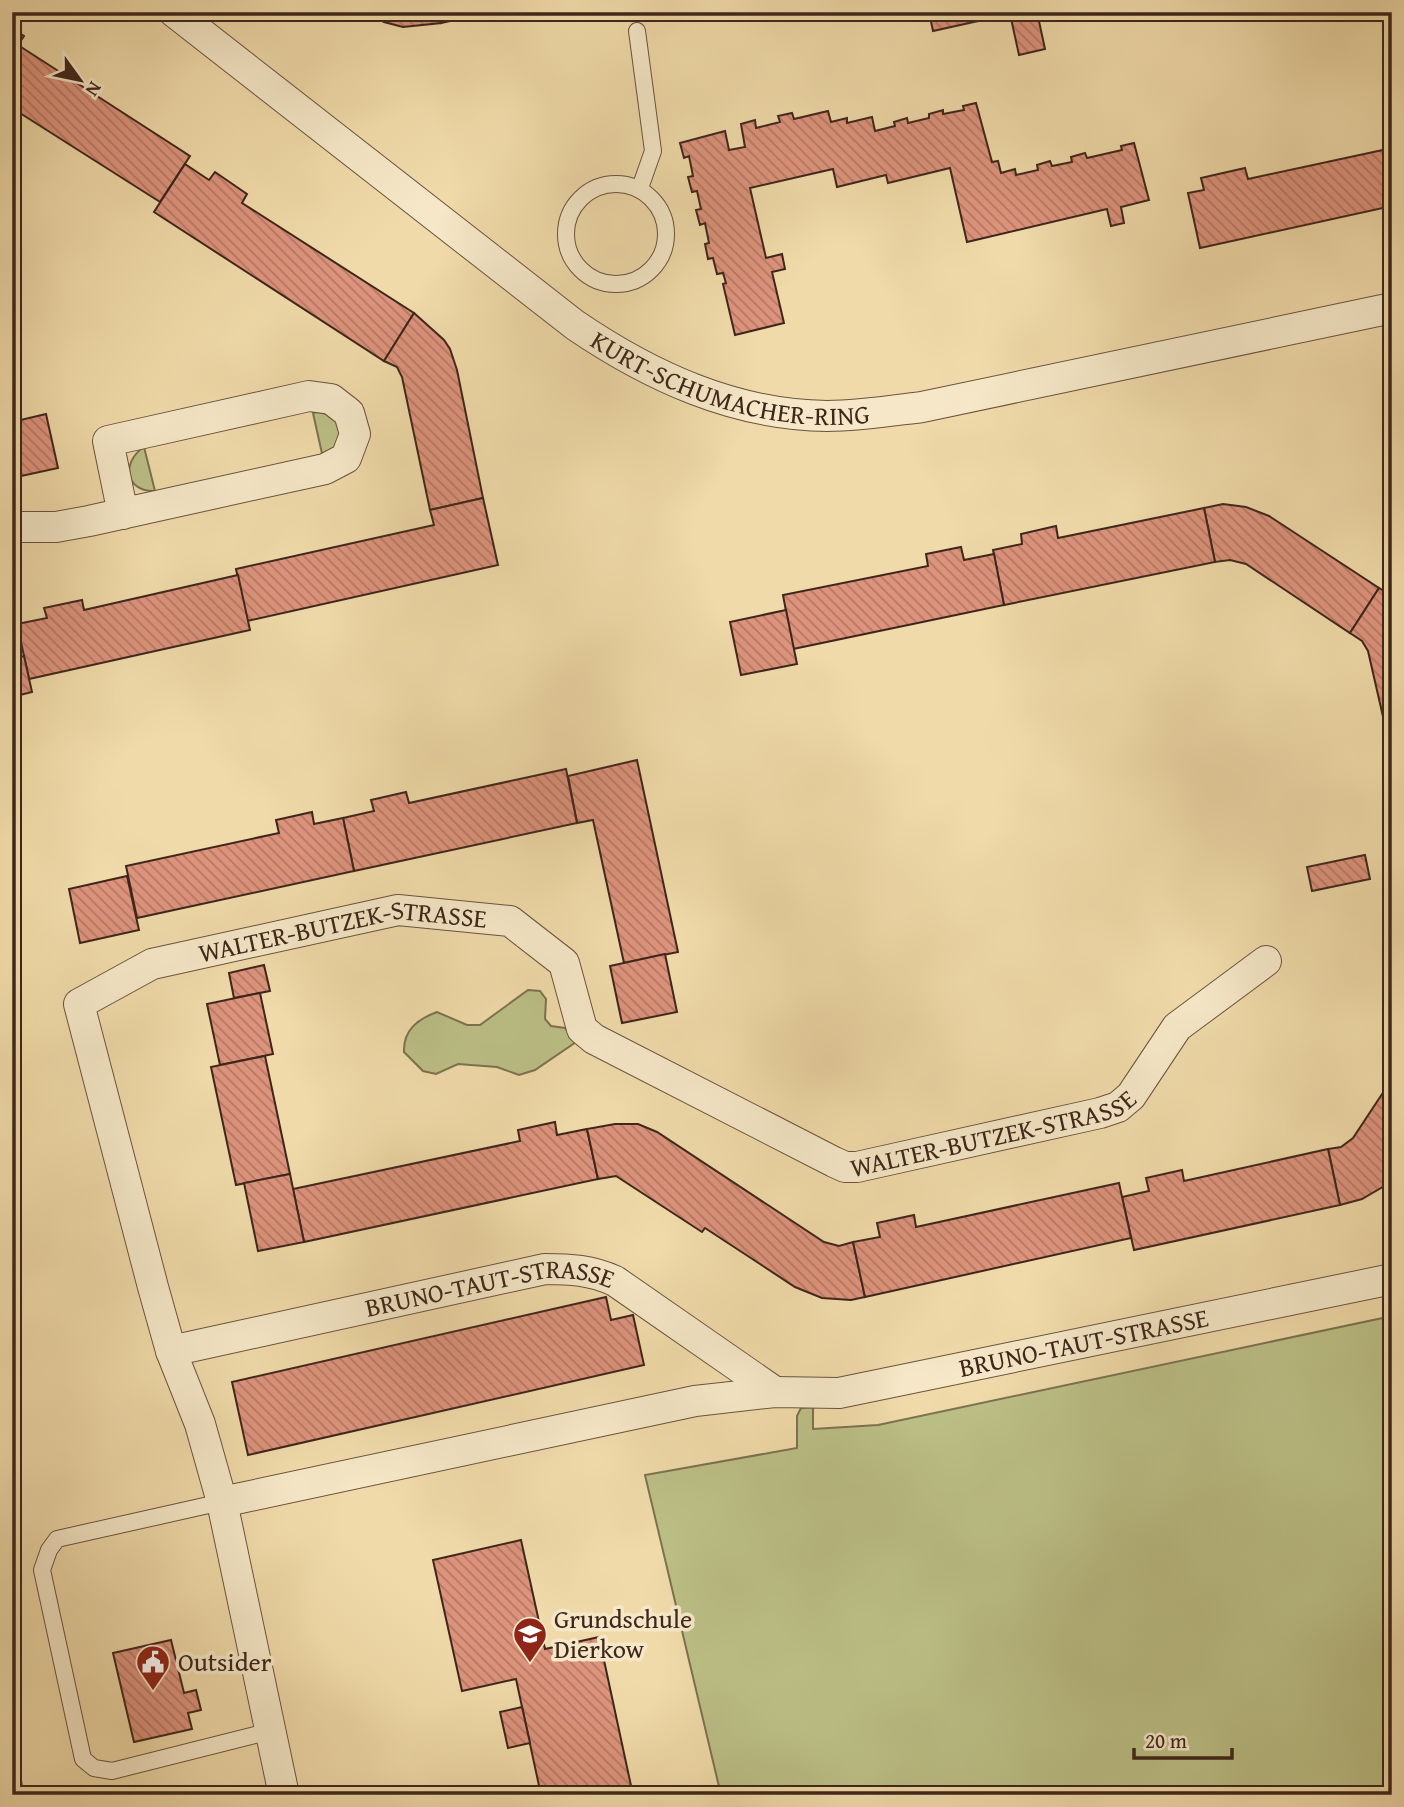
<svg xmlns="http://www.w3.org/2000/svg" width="1404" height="1807" viewBox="0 0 1404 1807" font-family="'Gentium Book Plus',serif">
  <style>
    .green { fill: #bbbf86; stroke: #7c7250; stroke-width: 2 }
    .building { fill: url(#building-back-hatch); stroke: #3e261b; stroke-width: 2 }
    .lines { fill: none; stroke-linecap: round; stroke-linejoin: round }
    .lane-casing { stroke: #6a533e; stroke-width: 18 }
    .street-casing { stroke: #6a533e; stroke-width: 32 }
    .lane { stroke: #f5e7c7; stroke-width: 16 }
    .street { stroke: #f5e7c7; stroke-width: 30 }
    .labels { text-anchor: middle; stroke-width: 7; stroke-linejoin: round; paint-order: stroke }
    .street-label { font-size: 26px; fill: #3e261b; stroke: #f5e7c7 }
    .poi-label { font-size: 26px; fill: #3e261b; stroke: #f5e7c7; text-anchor: start }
  </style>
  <defs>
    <pattern id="building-back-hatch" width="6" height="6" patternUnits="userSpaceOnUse" patternTransform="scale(1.75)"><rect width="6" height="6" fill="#dd937c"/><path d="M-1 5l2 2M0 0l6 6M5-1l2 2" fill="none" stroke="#b57865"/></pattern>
  </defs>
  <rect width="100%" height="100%" fill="#f0daa9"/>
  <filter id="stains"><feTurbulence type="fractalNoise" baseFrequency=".00286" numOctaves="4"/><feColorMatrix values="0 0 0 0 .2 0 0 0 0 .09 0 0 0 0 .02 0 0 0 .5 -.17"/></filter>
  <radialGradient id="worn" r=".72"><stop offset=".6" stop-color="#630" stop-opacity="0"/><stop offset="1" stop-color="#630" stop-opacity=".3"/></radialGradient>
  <g class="green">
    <polygon points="318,412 330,415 340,422 339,447 323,458 313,413"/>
    <path d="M144 447 155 491C125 492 121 462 144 447Z"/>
    <path d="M528 990 540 991 546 999 545 1019 551 1026 565 1028 576 1042 535 1070 519 1075 497 1067 458 1064 436 1074 423 1071 404 1052C403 1030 418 1019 437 1012L467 1025H480Z"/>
    <polygon points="1392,1316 1392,1795 721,1795 645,1475 797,1448 797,1416 801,1408 813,1407 813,1429 878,1425"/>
    <polygon points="12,1737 23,1790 12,1792"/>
  </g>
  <g class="building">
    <polygon points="368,12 439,12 441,23 403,27 384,22"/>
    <polygon points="439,12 491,12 441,23"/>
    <polygon points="929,12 1037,12 1045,49 1019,55 1010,14 933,31"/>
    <polygon points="12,28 24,36 18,45 190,156 160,202 12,108"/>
    <polygon points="976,103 992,162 998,161 1001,173 1015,169 1016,175 1038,170 1037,165 1050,161 1052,166 1072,162 1071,157 1085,153 1087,158 1122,150 1121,146 1134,143 1149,200 1121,207 1124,223 1111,226 1107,209 967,242 950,168 888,183 886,175 837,187 833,169 750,188 766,258 782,254 785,269 772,272 784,323 735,335 723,284 726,283 723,273 717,274 713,258 708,259 705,244 709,243 705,223 700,225 696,210 701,209 697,191 692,192 688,177 693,176 689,156 684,158 680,143 725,131 729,150 745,147 741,124 755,120 756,128 780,122 778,116 792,113 794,119 828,111 831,122 847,118 847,123 872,117 875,131 895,126 894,122 907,118 908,123 929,118 929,114 943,110 943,114 964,110 963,106"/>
    <polygon points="1392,148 1392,206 1200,248 1188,193 1204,190 1201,178 1245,168 1248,179"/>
    <polygon points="185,164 209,180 215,172 247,194 242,203 414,313 384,361 154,212"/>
    <polygon points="414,313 444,340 450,349 457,370 483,498 430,510 402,377 397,367 384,361"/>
    <polygon points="46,414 58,468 12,478 12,422"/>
    <polygon points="483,498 498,565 247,621 236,569 434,525 430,510"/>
    <polygon points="1223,504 1246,507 1269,516 1379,588 1350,633 1246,564 1230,560 1215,562 1204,508"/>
    <polygon points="1204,508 1215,562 1004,605 993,550 1022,544 1021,534 1056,526 1058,538"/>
    <polygon points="961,547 964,560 994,554 1004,605 793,649 783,595 928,566 926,554"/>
    <polygon points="238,575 250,630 29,679 17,624 47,618 44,608 82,600 84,610"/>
    <polygon points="1379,588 1392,596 1392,756 1368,651 1362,641 1350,633"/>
    <polygon points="786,610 797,664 741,675 730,622"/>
    <polygon points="24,656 32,692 12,697 12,659"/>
    <polygon points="637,760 678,952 624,963 593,820 577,823 568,776"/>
    <polygon points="566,769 577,823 354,871 343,818 374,811 371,800 406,792 409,803"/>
    <polygon points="312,812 314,824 343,818 354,871 137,918 126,866 279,833 276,820"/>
    <polygon points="1365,855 1370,879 1312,891 1307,867"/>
    <polygon points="127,876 139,930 80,943 69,889"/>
    <polygon points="665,954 677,1012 622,1023 610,966"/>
    <polygon points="264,965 270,991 234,998 229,973"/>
    <polygon points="260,993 273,1054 220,1065 207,1004"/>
    <polygon points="265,1056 290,1174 236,1185 211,1067"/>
    <polygon points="1392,1079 1392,1177 1386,1185 1362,1199 1340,1205 1328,1149 1341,1147 1353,1138"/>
    <polygon points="555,1122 557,1135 587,1129 598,1179 304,1242 293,1189 520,1141 518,1130"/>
    <polygon points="615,1124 638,1124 657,1132 824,1242 839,1246 853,1242 865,1297 851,1300 822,1298 795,1287 705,1228 702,1232 616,1176 598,1179 587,1129"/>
    <polygon points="1328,1149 1340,1205 1134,1250 1122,1197 1149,1191 1146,1178 1182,1170 1184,1181"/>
    <polygon points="290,1174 304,1242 258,1251 244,1183"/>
    <polygon points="1119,1183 1131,1238 865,1297 853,1242 880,1237 877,1223 914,1215 916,1227"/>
    <polygon points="606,1297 611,1320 633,1315 644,1365 248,1455 232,1382"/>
    <polygon points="521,1540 545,1649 599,1637 633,1795 541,1795 516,1679 462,1691 433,1560"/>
    <polygon points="171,1640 184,1693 196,1690 201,1710 188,1713 192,1729 134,1742 113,1653"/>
    <polygon points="522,1707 530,1743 508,1748 500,1712"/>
  </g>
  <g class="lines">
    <g class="lane-casing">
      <g id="lane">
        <polyline points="637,31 653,151 640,188"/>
        <circle cx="616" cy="234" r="50"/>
        <polyline points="222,1502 57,1539 49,1550 42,1570 83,1759 94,1768 112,1771 271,1731"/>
      </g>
    </g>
    <g class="street-casing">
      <g id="street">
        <path id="s1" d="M174 12 575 325C650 376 734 415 827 416 859 416 890 411 922 407L1392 308"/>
        <polyline points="12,527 56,527 89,521 325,469 346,458 355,434 349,413 331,399 309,396 108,441 123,514"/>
        <path id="s2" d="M171 1351 545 1269C570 1269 591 1270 615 1281L775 1392"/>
        <path id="s3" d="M222 1502 695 1401 775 1392 839 1393 1392 1279"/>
        <path id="s4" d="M284 1795 222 1502 200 1424 171 1351 153 1287 79 1004 152 964 398 910 510 921 564 963 582 1029 594 1039 834 1162 845 1167H857L1100 1113 1118 1107 1131 1096 1177 1027 1266 961"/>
      </g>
    </g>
    <use href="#lane" class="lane"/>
    <use href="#street" class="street"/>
  </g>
  <defs>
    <g id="school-pin" transform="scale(1.75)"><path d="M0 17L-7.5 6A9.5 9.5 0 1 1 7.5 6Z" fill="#8f2418" stroke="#f5e7c7"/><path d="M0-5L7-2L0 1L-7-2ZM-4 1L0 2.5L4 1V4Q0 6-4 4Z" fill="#fff"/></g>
    <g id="civic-pin" transform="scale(1.75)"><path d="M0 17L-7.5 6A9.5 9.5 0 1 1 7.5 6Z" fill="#8f2418" stroke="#f5e7c7"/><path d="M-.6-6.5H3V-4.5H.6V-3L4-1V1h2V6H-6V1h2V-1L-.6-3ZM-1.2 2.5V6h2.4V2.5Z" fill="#fff"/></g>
  </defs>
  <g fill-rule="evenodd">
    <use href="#school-pin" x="530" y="1634"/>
    <use href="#civic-pin" x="153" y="1662"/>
  </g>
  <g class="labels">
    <g class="street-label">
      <text dy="9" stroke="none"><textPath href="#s1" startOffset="677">KURT-SCHUMACHER-RING</textPath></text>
      <text dy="9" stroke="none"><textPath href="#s4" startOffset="1096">WALTER-BUTZEK-STRASSE</textPath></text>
      <text dy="9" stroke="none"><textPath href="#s4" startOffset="1852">WALTER-BUTZEK-STRASSE</textPath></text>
      <text dy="9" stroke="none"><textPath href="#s2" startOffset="326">BRUNO-TAUT-STRASSE</textPath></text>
      <text dy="9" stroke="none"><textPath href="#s3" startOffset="878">BRUNO-TAUT-STRASSE</textPath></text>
    </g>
    <g class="poi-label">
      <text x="554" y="1628">Grundschule<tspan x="554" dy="30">Dierkow</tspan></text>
      <text x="178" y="1671">Outsider</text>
    </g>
  </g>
  <rect width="1404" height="1807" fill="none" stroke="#f0daa9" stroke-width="42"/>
  <rect x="14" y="14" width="1376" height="1779" fill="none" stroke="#3e261b" stroke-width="3.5"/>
  <rect x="21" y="21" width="1362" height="1765" fill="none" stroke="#3e261b" stroke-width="2"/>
  <g transform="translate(80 80) rotate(123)" stroke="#f5e7c7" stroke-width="5" paint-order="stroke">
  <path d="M0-5L12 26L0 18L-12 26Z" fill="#3e261b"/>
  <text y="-10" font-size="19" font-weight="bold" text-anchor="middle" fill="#3e261b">N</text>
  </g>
  <path d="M1134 1748v10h98v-10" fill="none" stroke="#3e261b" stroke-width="3.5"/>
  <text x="1145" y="1748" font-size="21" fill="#3e261b" stroke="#f5e7c7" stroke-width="5" paint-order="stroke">20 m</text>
  <rect width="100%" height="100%" filter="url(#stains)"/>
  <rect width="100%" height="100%" fill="url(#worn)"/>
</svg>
